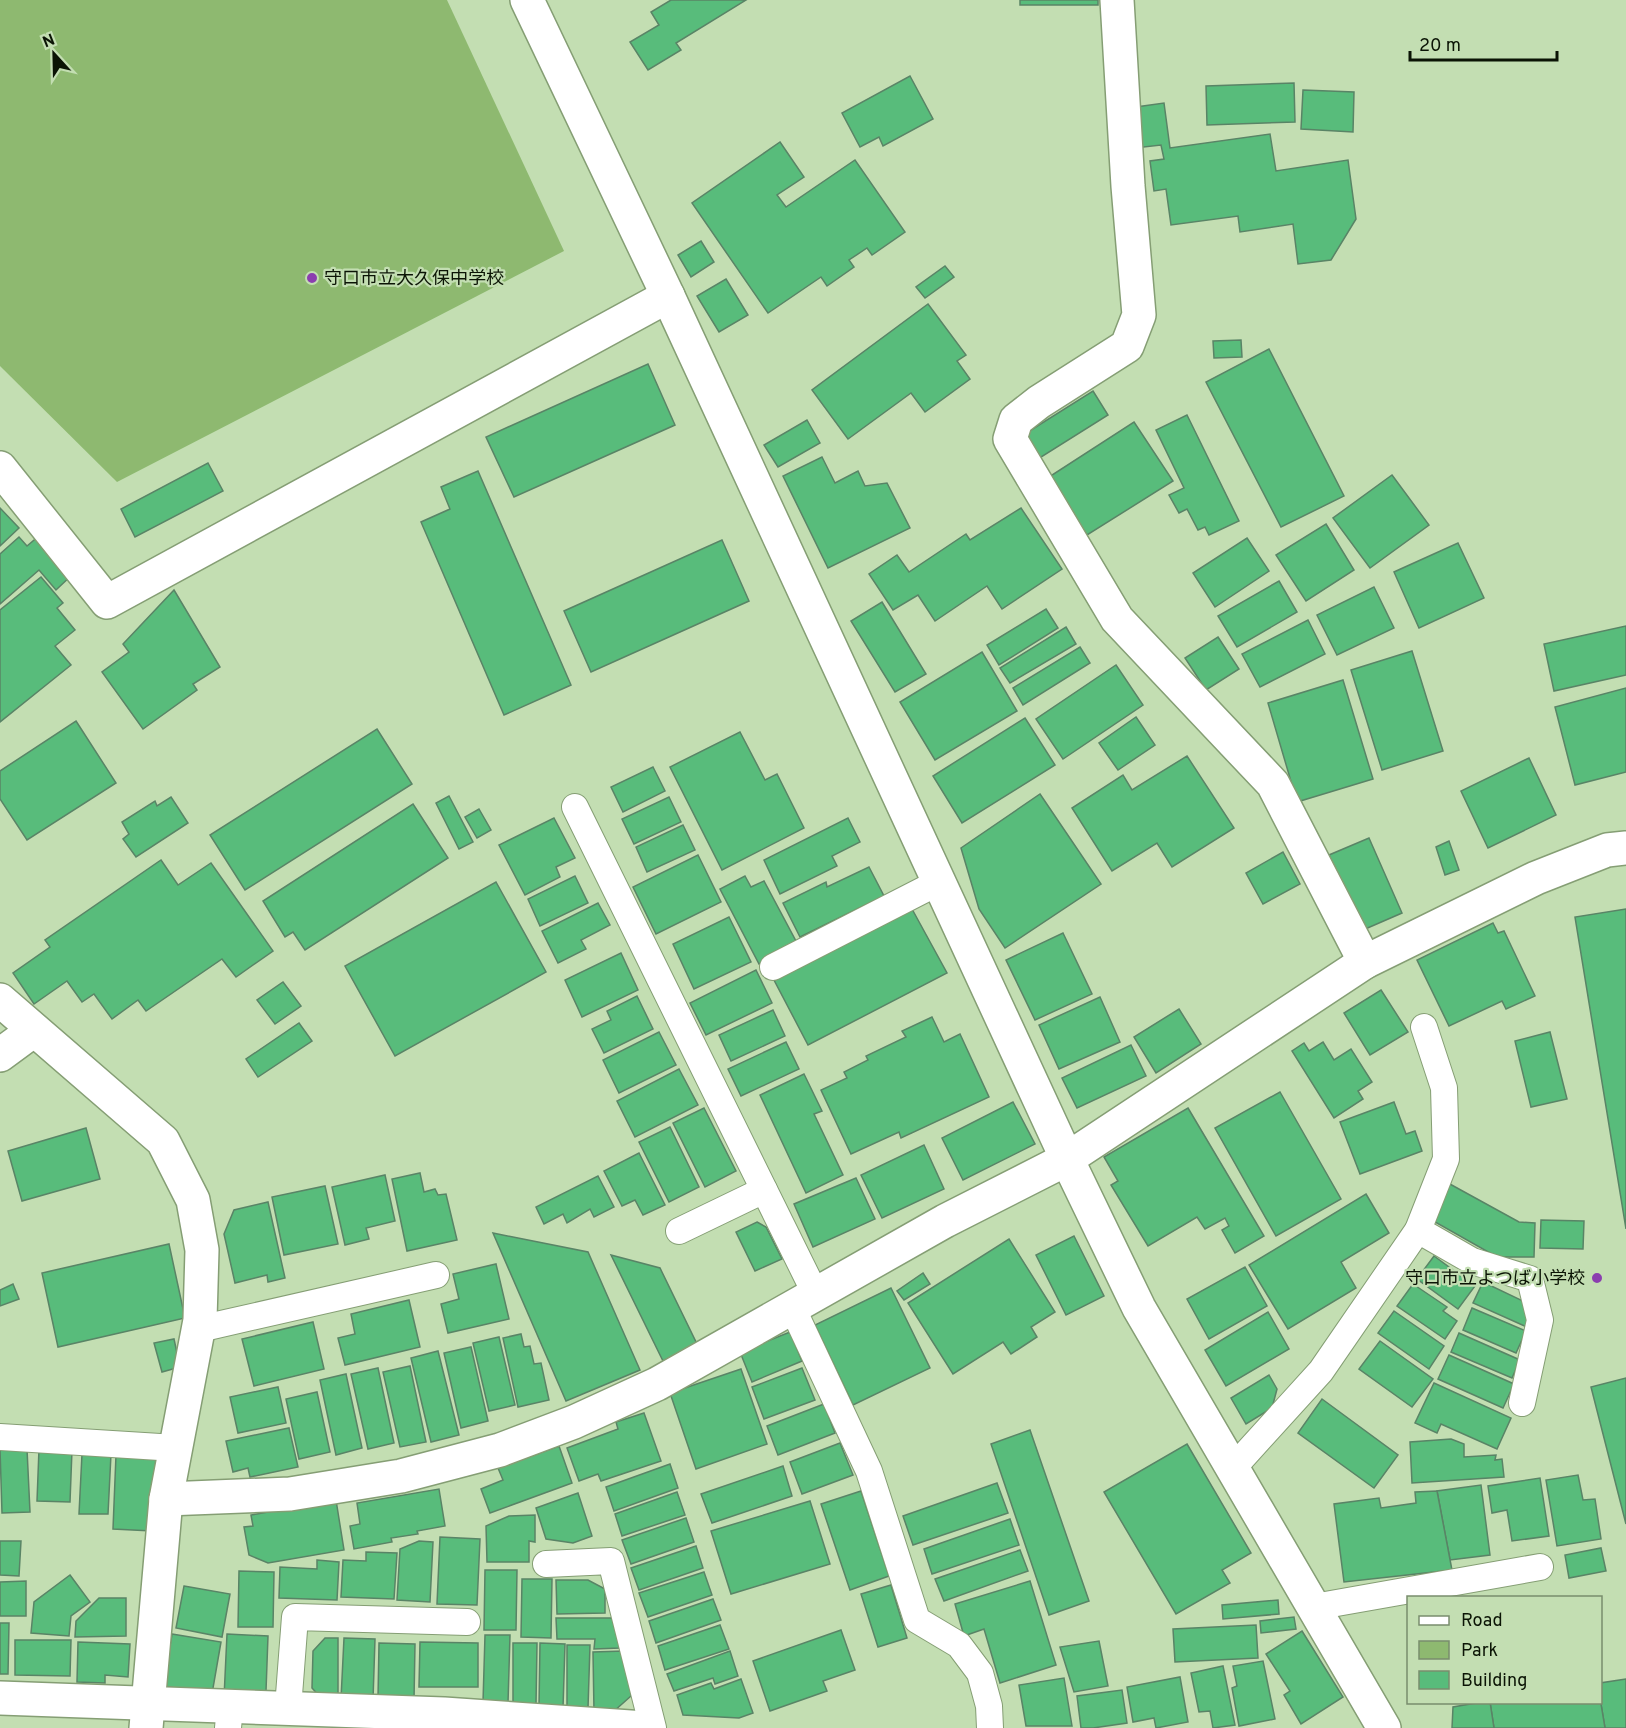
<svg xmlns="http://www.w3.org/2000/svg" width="1626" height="1728" viewBox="0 0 1626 1728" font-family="Overpass,'Noto Sans JP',sans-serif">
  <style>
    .green { fill: #8eb970 }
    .building { fill: #58bc7b; stroke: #598466; stroke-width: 1.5 }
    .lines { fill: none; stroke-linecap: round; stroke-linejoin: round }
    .service-casing { stroke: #859e74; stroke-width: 28 }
    .minor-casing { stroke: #859e74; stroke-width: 36 }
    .tertiary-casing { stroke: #859e74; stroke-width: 36 }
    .service { stroke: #fff; stroke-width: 26 }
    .minor { stroke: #fff; stroke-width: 33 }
    .tertiary { stroke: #fff; stroke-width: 33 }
    .poi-dot { fill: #8b3eaf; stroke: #c3deb2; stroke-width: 2 }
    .labels { text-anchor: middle; stroke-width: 4.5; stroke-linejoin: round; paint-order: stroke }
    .poi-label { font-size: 18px; fill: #0b1405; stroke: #c3deb2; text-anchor: start }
  </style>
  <rect width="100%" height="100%" fill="#c3deb2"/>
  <polygon class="green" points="0,0 447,0 564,251 117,482 0,366"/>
  <g class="building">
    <polygon points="671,0 746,0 676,43 681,50 648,70 630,42 659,25 651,12"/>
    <rect x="1020" y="0" width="78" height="5"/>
    <polygon points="910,76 933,119 883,146 879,137 860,147 842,113"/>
    <polygon points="1294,83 1295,122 1207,125 1206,86"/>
    <polygon points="1303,90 1354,92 1353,132 1301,129"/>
    <polygon points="1164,103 1170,148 1270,134 1276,171 1348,160 1356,219 1331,260 1298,264 1293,224 1240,232 1238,216 1171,225 1166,189 1154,191 1150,161 1164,159 1161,145 1135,148 1129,108"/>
    <polygon points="780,142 804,177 777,195 786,207 855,160 905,232 872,255 867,248 849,260 854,267 827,286 821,277 768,313 692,203"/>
    <polygon points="701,241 714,262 691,277 678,255"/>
    <polygon points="945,266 954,277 925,298 916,287"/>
    <polygon points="726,279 748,315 719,332 697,296"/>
    <polygon points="928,304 966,355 957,361 970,379 925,412 911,393 848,439 812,390"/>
    <polygon points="1241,340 1242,357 1214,358 1213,341"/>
    <polygon points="1269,349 1344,496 1281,527 1206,382"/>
    <polygon points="648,364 675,425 514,497 486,437"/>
    <polygon points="1093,391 1108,415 1038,459 1023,435"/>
    <polygon points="1187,415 1239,521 1209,535 1205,527 1198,530 1187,509 1179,513 1169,495 1184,488 1156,430"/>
    <polygon points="807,420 820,443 778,467 764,445"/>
    <polygon points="1134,422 1173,481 1087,535 1049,477"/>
    <polygon points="822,457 835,483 858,471 865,486 887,483 910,528 828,568 783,476"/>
    <polygon points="208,463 223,491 135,537 121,509"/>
    <polygon points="478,471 571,685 504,715 421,522 450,509 441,487"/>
    <polygon points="1392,475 1429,525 1370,568 1333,518"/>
    <polygon points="0,508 19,528 0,546"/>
    <polygon points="1021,508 1062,569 1002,609 987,586 935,621 918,595 893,610 869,574 897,555 909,572 966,534 970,540"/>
    <polygon points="1326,524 1354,570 1306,601 1276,555"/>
    <polygon points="40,535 74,573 56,590 39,570 0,604 0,554 19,537 27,546"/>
    <polygon points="1247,538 1269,571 1215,607 1193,573"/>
    <polygon points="722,540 749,601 591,672 564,611"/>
    <polygon points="1458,543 1484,598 1419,628 1394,572"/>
    <polygon points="41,577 63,603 57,608 75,630 55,646 71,665 0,722 0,610"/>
    <polygon points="1279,581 1297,612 1237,647 1218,616"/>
    <polygon points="1374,587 1394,628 1337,655 1317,615"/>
    <polygon points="174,590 220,667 193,684 197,690 143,729 102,672 129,652 123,644"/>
    <polygon points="882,602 926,674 895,692 851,621"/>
    <polygon points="1046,609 1058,628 999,665 987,645"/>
    <polygon points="1308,620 1325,654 1260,687 1242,654"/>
    <polygon points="1626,626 1626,675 1554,691 1544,644"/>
    <polygon points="1066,627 1076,644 1010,683 1000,668"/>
    <polygon points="1218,637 1239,669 1206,690 1185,658"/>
    <polygon points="1080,647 1090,663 1023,705 1013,688"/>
    <polygon points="1412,651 1443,751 1382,770 1351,670"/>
    <polygon points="982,652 1017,711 935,760 900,702"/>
    <polygon points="1116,665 1143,705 1063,759 1036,719"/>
    <polygon points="1343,680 1373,779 1297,802 1268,703"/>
    <polygon points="1626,688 1626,772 1575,785 1555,707"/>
    <polygon points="1136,717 1155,745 1118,770 1099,743"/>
    <polygon points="1025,718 1055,765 962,823 933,776"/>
    <polygon points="76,721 116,783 27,840 0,799 0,771"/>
    <polygon points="377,729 412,784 245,890 210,835"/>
    <polygon points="740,732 765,780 777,774 804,828 722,870 670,767"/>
    <polygon points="1187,756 1234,828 1172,867 1157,843 1112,871 1072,808 1123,775 1132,790"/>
    <polygon points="1529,758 1556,815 1488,848 1461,791"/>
    <polygon points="653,767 665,791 623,812 611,787"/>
    <polygon points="1040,794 1101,884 1005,948 979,909 961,848"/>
    <polygon points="449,796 473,842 459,849 436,803"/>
    <polygon points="171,797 188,823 136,857 123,839 129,834 122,822 155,801 157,806"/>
    <polygon points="669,797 681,822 634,844 622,819"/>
    <polygon points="413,804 448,858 305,950 293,932 285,937 263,901"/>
    <polygon points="479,809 491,830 477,838 465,817"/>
    <polygon points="554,818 575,858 556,867 560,877 525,895 499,845"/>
    <polygon points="848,818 860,842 832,856 837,866 780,894 764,860"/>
    <polygon points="683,825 695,850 647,872 636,847"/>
    <polygon points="1369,838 1402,913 1363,930 1329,855"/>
    <polygon points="1449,841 1459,870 1445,875 1436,847"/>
    <polygon points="1283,852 1300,884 1263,904 1246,873"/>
    <polygon points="698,855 721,902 656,934 633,887"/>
    <polygon points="161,860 178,885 211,863 273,951 236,977 222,959 146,1011 138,1000 112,1019 94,994 82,1002 67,981 34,1004 13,973 50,947 45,940"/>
    <polygon points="869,867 884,896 800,937 783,903 826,882 827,887"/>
    <polygon points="575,876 588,903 540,926 528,899"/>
    <polygon points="745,876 751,887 764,881 797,943 759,964 720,889"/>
    <polygon points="496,882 546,972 395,1056 345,966"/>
    <polygon points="598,903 610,925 581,940 586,949 558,963 542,931"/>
    <polygon points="912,909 947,973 808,1045 774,980"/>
    <polygon points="1626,909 1626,1229 1575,917"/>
    <polygon points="729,917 751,962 694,989 673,944"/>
    <polygon points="1493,923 1498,933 1504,931 1535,996 1506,1009 1502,1001 1449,1026 1417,960"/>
    <polygon points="1063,933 1092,994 1035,1020 1006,960"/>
    <polygon points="621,953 638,990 582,1017 565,980"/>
    <polygon points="756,970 772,1003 706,1035 690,1003"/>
    <polygon points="283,982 301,1006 275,1024 257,1000"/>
    <polygon points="1381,990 1408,1032 1370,1055 1344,1013"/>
    <polygon points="637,996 653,1029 604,1053 592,1029 611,1020 607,1011"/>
    <polygon points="1100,997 1120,1042 1059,1069 1039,1025"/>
    <polygon points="1179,1009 1201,1044 1156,1073 1134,1037"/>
    <polygon points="773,1010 785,1036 731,1061 719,1035"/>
    <polygon points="932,1017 944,1042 960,1034 989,1097 901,1138 899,1132 851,1154 821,1090 847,1078 844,1072 868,1060 866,1056 906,1037 902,1031"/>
    <polygon points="299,1023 312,1041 258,1077 246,1059"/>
    <polygon points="659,1032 676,1065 619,1093 603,1060"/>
    <polygon points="1550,1032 1567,1099 1531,1107 1515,1041"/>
    <polygon points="786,1042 799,1069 741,1096 728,1069"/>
    <polygon points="1323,1042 1334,1060 1351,1049 1372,1082 1358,1091 1363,1099 1334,1118 1292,1051 1304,1043 1309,1051"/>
    <polygon points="1131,1045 1146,1076 1077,1108 1062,1078"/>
    <polygon points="679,1069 698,1105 635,1137 617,1101"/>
    <polygon points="804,1074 822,1111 814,1114 843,1175 806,1193 760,1095"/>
    <polygon points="1280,1092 1341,1199 1276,1236 1215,1128"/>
    <polygon points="1013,1102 1035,1144 963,1180 942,1138"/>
    <polygon points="1394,1102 1406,1134 1415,1131 1422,1151 1360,1174 1340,1122"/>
    <polygon points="704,1108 736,1171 705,1187 673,1123"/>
    <polygon points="1188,1108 1264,1236 1235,1253 1222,1230 1229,1226 1225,1218 1205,1229 1197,1217 1148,1246 1111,1185 1118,1181 1104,1157"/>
    <polygon points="670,1127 699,1187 669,1202 639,1142"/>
    <polygon points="86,1128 100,1179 22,1201 8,1151"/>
    <polygon points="924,1145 944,1189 882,1218 861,1175"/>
    <polygon points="639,1153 665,1205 643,1215 635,1200 622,1206 604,1171"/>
    <polygon points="420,1173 424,1192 435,1189 438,1195 446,1194 457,1240 407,1251 392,1179"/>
    <polygon points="385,1175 395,1221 366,1228 369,1239 345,1245 332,1187"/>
    <polygon points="598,1176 614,1207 594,1217 590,1209 567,1223 563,1214 544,1224 536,1207"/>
    <polygon points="856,1178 875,1219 813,1247 794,1204"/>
    <polygon points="1448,1183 1519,1222 1535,1223 1534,1257 1497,1257 1428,1218"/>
    <polygon points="325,1186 338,1244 284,1255 272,1197"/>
    <polygon points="1366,1194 1389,1233 1341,1262 1356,1288 1288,1329 1249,1265"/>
    <polygon points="268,1202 285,1278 268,1282 267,1275 235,1283 224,1234 234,1210"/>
    <polygon points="1541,1220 1584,1221 1583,1249 1540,1248"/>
    <polygon points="757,1222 766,1227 782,1259 755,1271 736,1232"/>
    <polygon points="493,1233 588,1252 640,1370 566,1401"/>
    <polygon points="1074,1236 1104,1296 1066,1315 1036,1255"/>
    <polygon points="1009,1239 1055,1312 1031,1327 1037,1337 1011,1354 1003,1342 953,1374 908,1303"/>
    <polygon points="169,1244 185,1318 58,1347 42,1273"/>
    <polygon points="611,1255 660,1268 697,1344 663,1361"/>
    <polygon points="1434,1256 1475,1286 1458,1309 1417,1279"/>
    <polygon points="496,1264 509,1319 448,1333 441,1304 459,1299 453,1274"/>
    <polygon points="1245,1267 1267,1306 1209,1339 1187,1299"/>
    <polygon points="923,1273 930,1284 904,1300 897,1291"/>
    <polygon points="1483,1282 1527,1303 1527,1327 1473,1303"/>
    <polygon points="13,1284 19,1299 0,1306 0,1290"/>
    <polygon points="1413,1284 1447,1307 1443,1311 1457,1321 1445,1339 1397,1306"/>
    <polygon points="891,1288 930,1368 853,1405 815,1325"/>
    <polygon points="409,1300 420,1347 345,1365 338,1338 355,1334 351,1314"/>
    <polygon points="1472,1308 1526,1331 1516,1353 1463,1330"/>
    <polygon points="1394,1311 1444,1346 1429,1369 1378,1333"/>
    <polygon points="1268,1312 1289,1349 1226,1386 1205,1350"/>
    <polygon points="313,1322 324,1369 254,1386 242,1339"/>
    <polygon points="790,1332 802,1361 752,1382 740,1352"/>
    <polygon points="1459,1333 1520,1360 1512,1378 1451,1352"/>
    <polygon points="521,1334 524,1347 530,1346 534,1364 541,1363 549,1400 518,1407 503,1338"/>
    <polygon points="499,1337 515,1405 489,1411 473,1343"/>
    <polygon points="174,1339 180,1367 162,1372 154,1343"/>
    <polygon points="1380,1341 1433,1379 1412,1407 1359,1369"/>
    <polygon points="471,1347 488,1421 461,1428 444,1353"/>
    <polygon points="438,1351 459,1435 431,1442 411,1358"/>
    <polygon points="1449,1355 1514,1384 1503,1408 1438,1379"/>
    <polygon points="410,1366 426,1442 400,1447 383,1372"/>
    <polygon points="378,1368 394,1443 368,1449 351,1374"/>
    <polygon points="802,1368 815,1400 764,1419 752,1387"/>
    <polygon points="741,1369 767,1444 696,1469 670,1393"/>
    <polygon points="346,1374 362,1448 336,1455 320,1380"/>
    <polygon points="1269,1375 1277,1389 1272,1408 1246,1424 1231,1398"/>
    <polygon points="1626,1378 1626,1524 1591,1387"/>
    <polygon points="1434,1383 1511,1418 1497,1449 1441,1424 1437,1433 1415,1423"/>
    <polygon points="278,1387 286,1423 238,1433 230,1397"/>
    <polygon points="317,1392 330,1452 299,1459 286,1399"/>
    <polygon points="1322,1399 1398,1455 1374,1488 1298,1433"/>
    <polygon points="824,1404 835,1433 778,1455 767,1426"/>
    <polygon points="644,1413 661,1461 601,1481 598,1474 579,1481 567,1448 618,1429 616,1422"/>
    <polygon points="289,1428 298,1467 250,1477 248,1468 233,1472 226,1441"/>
    <polygon points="1030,1430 1089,1601 1049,1615 991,1444"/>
    <polygon points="1451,1439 1464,1444 1464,1457 1496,1455 1495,1460 1502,1459 1504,1477 1412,1483 1410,1442"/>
    <polygon points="840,1443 853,1475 802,1494 790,1462"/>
    <polygon points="1187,1444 1251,1553 1222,1570 1230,1583 1176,1614 1104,1492"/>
    <polygon points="559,1446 572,1483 490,1513 481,1489 503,1480 498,1468"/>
    <polygon points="0,1449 27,1449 30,1512 2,1513"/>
    <polygon points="39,1449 72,1450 70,1502 37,1501"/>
    <polygon points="82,1454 111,1454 108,1514 79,1514"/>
    <polygon points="116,1455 156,1456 152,1531 113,1529"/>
    <polygon points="670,1464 678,1488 614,1511 606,1487"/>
    <polygon points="783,1466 792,1496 712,1523 701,1494"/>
    <polygon points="1578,1475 1583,1500 1595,1499 1601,1539 1557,1546 1546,1480"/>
    <polygon points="1540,1478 1549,1536 1512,1541 1507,1510 1492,1513 1488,1486"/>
    <polygon points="997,1483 1008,1513 913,1545 903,1516"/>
    <polygon points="1481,1485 1490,1555 1450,1560 1437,1491"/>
    <polygon points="439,1489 445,1526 417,1531 418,1534 391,1538 392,1542 354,1549 350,1526 360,1524 357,1503"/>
    <polygon points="861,1491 889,1576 850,1590 821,1504"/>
    <polygon points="1437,1491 1452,1570 1344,1582 1334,1504 1379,1498 1381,1508 1416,1503 1415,1492"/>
    <polygon points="677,1492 685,1515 622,1536 615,1514"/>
    <polygon points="578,1493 592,1536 573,1543 546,1539 536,1508"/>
    <polygon points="336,1500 344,1550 268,1563 249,1555 244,1527 253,1526 251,1515"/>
    <polygon points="810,1501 830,1564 731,1594 711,1531"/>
    <polygon points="535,1515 535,1542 529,1541 529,1562 487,1562 486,1526 509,1516"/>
    <polygon points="686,1518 694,1542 631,1564 622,1540"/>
    <polygon points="1010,1519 1019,1545 932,1574 924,1549"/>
    <polygon points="440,1537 480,1539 477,1605 437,1604"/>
    <polygon points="0,1541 21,1541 19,1576 0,1575"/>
    <polygon points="419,1541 433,1542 430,1602 397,1600 400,1549"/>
    <polygon points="696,1546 703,1568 639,1590 631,1568"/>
    <polygon points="1601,1548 1606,1571 1569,1578 1565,1555"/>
    <polygon points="1020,1550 1028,1571 944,1601 935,1579"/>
    <polygon points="366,1552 397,1553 394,1599 341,1597 343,1560 366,1561"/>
    <polygon points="317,1560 339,1562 337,1600 279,1598 280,1567 317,1569"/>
    <polygon points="485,1570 517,1570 516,1630 484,1630"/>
    <polygon points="239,1571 274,1572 273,1627 238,1627"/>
    <polygon points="704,1572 712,1595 648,1617 639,1593"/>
    <polygon points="70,1575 90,1602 71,1616 69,1636 31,1633 34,1602"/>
    <polygon points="522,1579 552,1579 551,1638 521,1637"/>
    <polygon points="556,1580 588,1580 605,1589 605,1613 557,1614"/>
    <polygon points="26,1581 26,1616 0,1616 0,1582"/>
    <polygon points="1030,1581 1056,1665 1000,1683 984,1629 964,1636 955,1604"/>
    <polygon points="891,1585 907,1638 878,1647 861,1594"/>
    <polygon points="184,1586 230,1594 222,1637 176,1628"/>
    <polygon points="99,1598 126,1598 126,1636 75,1637 76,1621"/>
    <polygon points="713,1599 721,1620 656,1643 649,1621"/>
    <polygon points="1278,1600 1279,1614 1223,1619 1222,1605"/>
    <polygon points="1294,1617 1296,1629 1261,1633 1260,1621"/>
    <polygon points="556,1618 612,1618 620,1648 594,1649 595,1639 557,1639"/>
    <polygon points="0,1623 9,1623 8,1674 0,1674"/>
    <polygon points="720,1625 729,1649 665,1670 658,1646"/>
    <polygon points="1256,1625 1258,1658 1175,1662 1173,1629"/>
    <polygon points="841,1630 855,1670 823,1681 827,1691 770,1711 753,1661"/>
    <polygon points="1302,1631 1343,1697 1301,1724 1284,1695 1290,1691 1266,1654"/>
    <polygon points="172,1634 221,1642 212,1694 163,1686"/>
    <polygon points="227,1634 268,1636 266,1691 255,1691 255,1699 224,1698"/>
    <polygon points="485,1635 510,1635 508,1703 483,1702"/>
    <polygon points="325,1638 338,1638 338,1699 322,1699 312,1688 313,1651"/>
    <polygon points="344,1638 375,1639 373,1700 341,1699"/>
    <polygon points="15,1640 71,1640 70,1676 15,1675"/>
    <polygon points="1099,1641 1108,1686 1074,1692 1060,1647"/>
    <polygon points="78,1642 130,1644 128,1677 105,1675 105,1683 77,1682"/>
    <polygon points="420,1642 478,1643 478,1687 419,1687"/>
    <polygon points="379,1643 415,1644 414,1700 378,1698"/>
    <polygon points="513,1643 537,1643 536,1705 513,1705"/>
    <polygon points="540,1643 565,1644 563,1708 539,1707"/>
    <polygon points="567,1645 590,1645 588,1708 567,1708"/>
    <polygon points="624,1651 631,1668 631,1696 613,1712 594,1712 593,1652"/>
    <polygon points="730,1651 738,1676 715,1684 713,1678 674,1691 667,1674"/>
    <polygon points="1263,1661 1275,1719 1239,1726 1232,1688 1237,1686 1233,1666"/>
    <polygon points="1223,1666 1235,1725 1213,1728 1210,1711 1199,1712 1191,1673"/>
    <polygon points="1180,1677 1188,1722 1156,1728 1154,1718 1133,1722 1127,1687"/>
    <polygon points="1064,1678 1072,1726 1026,1726 1019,1685"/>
    <polygon points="741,1679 753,1713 739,1718 683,1715 677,1695 711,1683 714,1689"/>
    <polygon points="1626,1679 1626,1728 1605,1728 1600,1698 1600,1683"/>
    <polygon points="1122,1690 1127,1723 1093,1728 1081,1728 1077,1696"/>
    <polygon points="1600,1698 1605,1728 1494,1728 1490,1702 1600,1702"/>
    <polygon points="1482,1702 1490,1702 1494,1728 1452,1728 1453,1707"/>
  </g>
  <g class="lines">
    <g class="service-casing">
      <g id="service">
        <polyline points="575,807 816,1295"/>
        <polyline points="773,967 939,882"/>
        <polyline points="1418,1230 1472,1261 1530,1279 1540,1320 1522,1403"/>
        <polyline points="679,1231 764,1190"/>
        <polyline points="792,1307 869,1471 917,1620 959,1645 980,1673 989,1706 990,1728"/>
        <polyline points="199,1329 436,1275"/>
        <polyline points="0,1437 176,1448"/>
        <polyline points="1233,1468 1321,1371 1418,1230 1446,1159 1444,1088 1424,1027"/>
        <polyline points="546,1564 611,1561 653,1728"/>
        <polyline points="1314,1607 1540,1567"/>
        <polyline points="288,1708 295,1617 467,1622"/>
        <polyline points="228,1728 230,1706"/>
      </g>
    </g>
    <g class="minor-casing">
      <g id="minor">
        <polyline points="1117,0 1128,186 1139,315 1127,346 1039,402 1016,420 1010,439 1117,619 1273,784 1365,962"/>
        <polyline points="0,468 107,602 668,296"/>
        <polyline points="0,1000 163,1141 193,1200 202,1250 200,1320 166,1499 146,1728"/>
        <polyline points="0,1055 34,1030"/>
        <polyline points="166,1499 290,1494 401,1476 500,1450 574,1422 657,1384 945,1221 1067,1159 1365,962 1536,878 1607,850 1626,848"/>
        <polyline points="0,1698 444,1714 645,1728"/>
      </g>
    </g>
    <g class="tertiary-casing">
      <polyline id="tertiary" points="527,0 668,296 1067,1159 1139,1308 1384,1728"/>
    </g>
    <use href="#service" class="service"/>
    <use href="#minor" class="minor"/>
    <use href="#tertiary" class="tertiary"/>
  </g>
  <g class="poi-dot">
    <circle cx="312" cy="278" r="6"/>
    <circle cx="1597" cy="1278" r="6"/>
  </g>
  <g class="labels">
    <g class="poi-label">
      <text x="324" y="284">守口市立大久保中学校</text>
      <text x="1585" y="1284" text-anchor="end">守口市立よつば小学校</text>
    </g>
  </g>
  <rect x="1407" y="1596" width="195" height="108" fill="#c3deb2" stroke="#798d6d" stroke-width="1.5"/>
  <rect x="1419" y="1616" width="30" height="9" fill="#ffffff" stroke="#798d6d" stroke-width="1.5"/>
  <text x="1461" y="1626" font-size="18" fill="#0b1405">Road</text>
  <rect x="1419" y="1641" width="30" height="18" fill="#8eb970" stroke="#798d6d" stroke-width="1.5"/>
  <text x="1461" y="1656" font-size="18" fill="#0b1405">Park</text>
  <rect x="1419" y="1671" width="30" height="18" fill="#58bc7b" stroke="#798d6d" stroke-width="1.5"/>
  <text x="1461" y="1686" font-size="18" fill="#0b1405">Building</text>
  <g transform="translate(54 54) rotate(338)" stroke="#c3deb2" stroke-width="4.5" paint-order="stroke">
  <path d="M0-4.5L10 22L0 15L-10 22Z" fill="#0b1405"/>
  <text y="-9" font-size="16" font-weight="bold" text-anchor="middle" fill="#0b1405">N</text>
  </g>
  <path d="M1410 51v9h147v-9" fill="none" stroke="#0b1405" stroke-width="3"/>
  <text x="1419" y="51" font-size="18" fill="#0b1405" stroke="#c3deb2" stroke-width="4.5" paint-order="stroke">20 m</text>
</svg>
